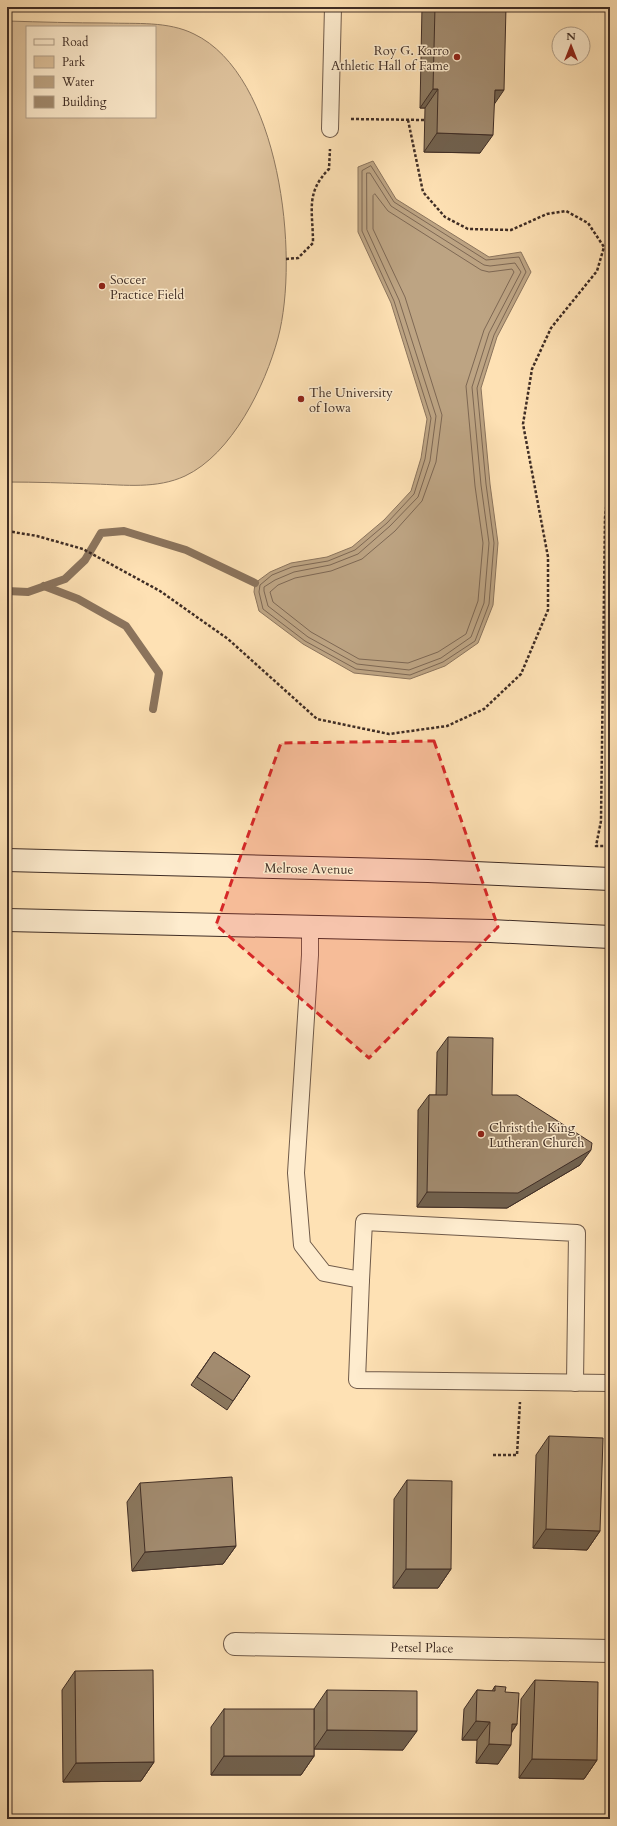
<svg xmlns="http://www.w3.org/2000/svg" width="617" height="1826" viewBox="0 0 617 1826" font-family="Cardo,serif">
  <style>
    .green { fill: #dec29c; stroke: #8e7860; fill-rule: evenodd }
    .water { fill: #bda483; stroke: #8b745d }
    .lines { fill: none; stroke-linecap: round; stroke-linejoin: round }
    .shore { stroke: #7e6854; stroke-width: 1 }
    .stream { stroke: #8b745d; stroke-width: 8 }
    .service-casing { stroke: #6f5a49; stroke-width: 18 }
    .minor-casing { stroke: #6f5a49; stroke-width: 24 }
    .secondary-casing { stroke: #3f2d25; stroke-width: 24 }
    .path { stroke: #3f2d25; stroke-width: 2.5; stroke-dasharray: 3 2; stroke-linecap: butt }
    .service { stroke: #feecce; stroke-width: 16 }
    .minor { stroke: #feecce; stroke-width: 22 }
    .secondary { stroke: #feecce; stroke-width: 22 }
    .wall { fill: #8b785f; stroke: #3f2d25 }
    .shaded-wall { fill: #71614e; stroke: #3f2d25 }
    .building { fill: #a28b6f; stroke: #3f2d25 }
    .marked { fill: #d62828; fill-opacity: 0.2; stroke: #d62828; stroke-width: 3; stroke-dasharray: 8 5; stroke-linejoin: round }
    .poi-dot { fill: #8f2418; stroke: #feecce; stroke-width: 1.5 }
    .labels { text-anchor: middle; stroke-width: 3; stroke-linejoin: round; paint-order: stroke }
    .poi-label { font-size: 13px; fill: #3f2d25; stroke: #feecce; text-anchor: start }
    .street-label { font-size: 13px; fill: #3f2d25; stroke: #feecce }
  </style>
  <rect width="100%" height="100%" fill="#fee1b4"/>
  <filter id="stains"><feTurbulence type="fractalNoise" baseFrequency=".005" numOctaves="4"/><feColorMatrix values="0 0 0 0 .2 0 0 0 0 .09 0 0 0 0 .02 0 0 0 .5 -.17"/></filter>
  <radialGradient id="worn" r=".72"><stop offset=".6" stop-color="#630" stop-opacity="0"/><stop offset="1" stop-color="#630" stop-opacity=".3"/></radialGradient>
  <path class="green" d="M7 21C41 22 74 23 108 23 136 24 168 21 194 34 280 75 300 256 278 338 265 386 232 454 185 476 157 489 125 485 95 484 65 483 36 482 7 482ZM27 27H155V117H27Z"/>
  <polygon class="water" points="373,161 396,199 489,257 521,252 531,272 497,337 481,388 490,484 498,543 493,605 478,643 445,666 410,679 354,673 303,644 259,611 254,592 255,583 270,572 291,563 327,557 352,547 384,520 411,491 421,458 427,419 391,303 358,232 358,167"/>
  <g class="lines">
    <g class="shore">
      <polygon points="371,166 394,202 486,260 519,257 526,272 494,335 477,388 486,484 494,543 489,604 475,641 443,662 410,675 356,669 305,641 263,609 259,592 260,585 272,575 292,567 328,561 355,550 387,523 414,494 425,459 431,418 394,301 362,231 362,171"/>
      <polygon points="367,173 370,173 391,206 484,265 490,266 515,263 521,272 489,333 472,387 481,485 489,543 484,603 471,637 441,658 409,670 357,664 308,637 268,606 264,591 264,587 275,580 294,572 330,565 358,554 390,526 418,497 430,461 436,416 399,300 367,230"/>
      <polygon points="375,194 388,211 481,270 489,272 512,269 514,272 484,330 466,386 475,486 483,543 478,601 466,634 438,652 408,663 359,659 311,632 273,602 270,592 278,585 295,578 331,571 362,559 395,531 422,501 436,462 442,415 405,297 373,229 373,196"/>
    </g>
    <g class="stream">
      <polyline points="44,586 78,599 126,626 159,673 153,709"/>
      <polyline points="7,591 28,592 65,579 85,560 101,533 124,531 186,550 255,583"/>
    </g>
    <g class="service-casing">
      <g id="service">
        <polyline points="330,129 333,7"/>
        <polyline points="310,928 310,955 296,1173 302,1245 324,1273 361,1280 357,1380 610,1383"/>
        <polyline points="361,1280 364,1222 577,1233 575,1383"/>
      </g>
    </g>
    <g class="minor-casing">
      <polyline id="minor" points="235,1644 610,1651"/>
    </g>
    <g class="secondary-casing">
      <g id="secondary">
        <polyline points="7,860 428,871 610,879"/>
        <polyline points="7,920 491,931 610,937"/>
      </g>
    </g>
    <g class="path">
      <polyline points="351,119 425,120"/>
      <path d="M286 259 298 258 313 243C313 211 305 193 329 169L330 149"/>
      <polyline points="610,471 605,518 601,821 596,846 610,846"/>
      <polyline points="7,531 37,536 83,549 160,591 228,639 317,719 389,734 447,726 484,709 521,674 548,610 548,557 523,424 532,369 551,328 597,271 604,247 588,223 566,211 547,214 511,230 468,229 445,217 423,192 408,120"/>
      <polyline points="493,1455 517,1455 520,1402"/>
    </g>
    <use href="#service" class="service"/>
    <use href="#minor" class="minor"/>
    <use href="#secondary" class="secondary"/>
  </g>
  <g class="wall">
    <polygon points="422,7 506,7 494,105 480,153 424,152 425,108 420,108"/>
    <polygon points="448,1037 492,1095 580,1165 507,1208 417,1207 418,1110 429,1095 436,1095 437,1052"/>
    <polygon points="214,1352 250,1376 227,1410 191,1385"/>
    <polygon points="549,1436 600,1531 587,1550 533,1548 536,1455"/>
    <polygon points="407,1480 451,1569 438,1588 393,1588 394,1499"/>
    <polygon points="140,1483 236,1546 223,1564 132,1571 127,1502"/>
    <polygon points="75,1671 154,1762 141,1781 63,1782 62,1690"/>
    <polygon points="535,1680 597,1760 584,1779 519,1778 521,1699"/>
    <polygon points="495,1686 505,1692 517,1724 512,1732 498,1764 476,1763 477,1740 462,1740 464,1709 477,1690 492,1691"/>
    <polygon points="327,1690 403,1750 314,1749 314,1756 301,1775 211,1775 211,1727 224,1709 314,1730 314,1709"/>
  </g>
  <g class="shaded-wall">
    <polygon points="433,89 438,89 425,108 420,108"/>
    <polygon points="495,90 504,90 491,109"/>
    <polygon points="437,133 493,135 480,153 424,152"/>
    <polygon points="591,1150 580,1165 507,1208 417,1207 427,1192"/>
    <polygon points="546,1529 600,1531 587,1550 533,1548"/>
    <polygon points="236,1546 223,1564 132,1571 145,1552"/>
    <polygon points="406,1569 451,1569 438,1588 393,1588"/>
    <polygon points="476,1721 490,1722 477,1740 462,1740"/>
    <polygon points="512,1724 517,1724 504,1743"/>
    <polygon points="327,1730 417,1731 403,1750 314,1749"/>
    <polygon points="489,1744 511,1745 498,1764 476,1763"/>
    <polygon points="224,1756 314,1756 301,1775 211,1775"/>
    <polygon points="532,1759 597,1760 584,1779 519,1778"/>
    <polygon points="154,1762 141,1781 63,1782 76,1763"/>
  </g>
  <g class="building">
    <polygon points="435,7 506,7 504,90 495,90 493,135 437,133 438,89 433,89"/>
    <polygon points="448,1037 493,1038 492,1095 517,1095 592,1143 591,1150 518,1193 427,1192 429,1095 447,1095"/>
    <polygon points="214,1352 250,1376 233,1401 197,1377"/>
    <polygon points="549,1436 603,1438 600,1531 546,1529"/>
    <polygon points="232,1477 236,1546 145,1552 140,1483"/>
    <polygon points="407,1480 452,1481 451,1569 406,1569"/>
    <rect x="7" y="1592" width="2" height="23"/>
    <polygon points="153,1670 154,1762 76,1763 75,1671"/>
    <polygon points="535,1680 598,1682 597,1760 532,1759"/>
    <polygon points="495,1686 506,1687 505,1692 519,1693 517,1724 512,1724 511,1745 489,1744 490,1722 476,1721 477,1690 495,1691"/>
    <polygon points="327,1690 417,1691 417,1731 327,1730"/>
    <rect x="224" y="1709" width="90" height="47"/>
  </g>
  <path class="marked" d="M434 741 498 927 369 1058 216 925 281 743Z"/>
  <g class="poi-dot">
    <circle cx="457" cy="57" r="4"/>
    <circle cx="102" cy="286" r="4"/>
    <circle cx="301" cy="399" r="4"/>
    <circle cx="481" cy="1134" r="4"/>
  </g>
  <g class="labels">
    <g class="poi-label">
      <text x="449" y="55" text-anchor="end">Roy G. Karro<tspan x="449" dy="15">Athletic Hall of Fame</tspan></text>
      <text x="110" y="284">Soccer<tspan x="110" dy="15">Practice Field</tspan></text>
      <text x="309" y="397">The University<tspan x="309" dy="15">of Iowa</tspan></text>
      <text x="489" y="1132">Christ the King<tspan x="489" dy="15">Lutheran Church</tspan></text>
    </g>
    <g class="street-label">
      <text transform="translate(309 868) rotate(1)" y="5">Melrose Avenue</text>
      <text transform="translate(422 1647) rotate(1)" y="5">Petsel Place</text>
    </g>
  </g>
  <rect width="617" height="1826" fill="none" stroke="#fee1b4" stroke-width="24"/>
  <rect x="8" y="8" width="601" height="1810" fill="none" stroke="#3f2d25" stroke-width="2"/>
  <rect x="12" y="12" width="593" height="1802" fill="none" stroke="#3f2d25"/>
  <rect x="26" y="26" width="130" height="92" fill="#feecce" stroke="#b2a08a"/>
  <rect x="34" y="39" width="20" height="6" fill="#feecce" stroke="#b2a08a"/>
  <text x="62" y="46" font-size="12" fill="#3f2d25">Road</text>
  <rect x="34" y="56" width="20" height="12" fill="#dec29c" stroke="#b2a08a"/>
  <text x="62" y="66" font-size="12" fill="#3f2d25">Park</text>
  <rect x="34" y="76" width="20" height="12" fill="#bda483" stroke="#b2a08a"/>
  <text x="62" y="86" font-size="12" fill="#3f2d25">Water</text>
  <rect x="34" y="96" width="20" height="12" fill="#a28b6f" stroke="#b2a08a"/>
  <text x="62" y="106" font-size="12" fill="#3f2d25">Building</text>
  <g transform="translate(571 46)"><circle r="19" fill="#feecce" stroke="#b2a08a"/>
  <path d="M0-3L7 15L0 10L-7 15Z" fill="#8f2418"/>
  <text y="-6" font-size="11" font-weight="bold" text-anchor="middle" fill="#3f2d25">N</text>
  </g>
  <rect width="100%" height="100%" filter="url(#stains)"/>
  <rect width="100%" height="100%" fill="url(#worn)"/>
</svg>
